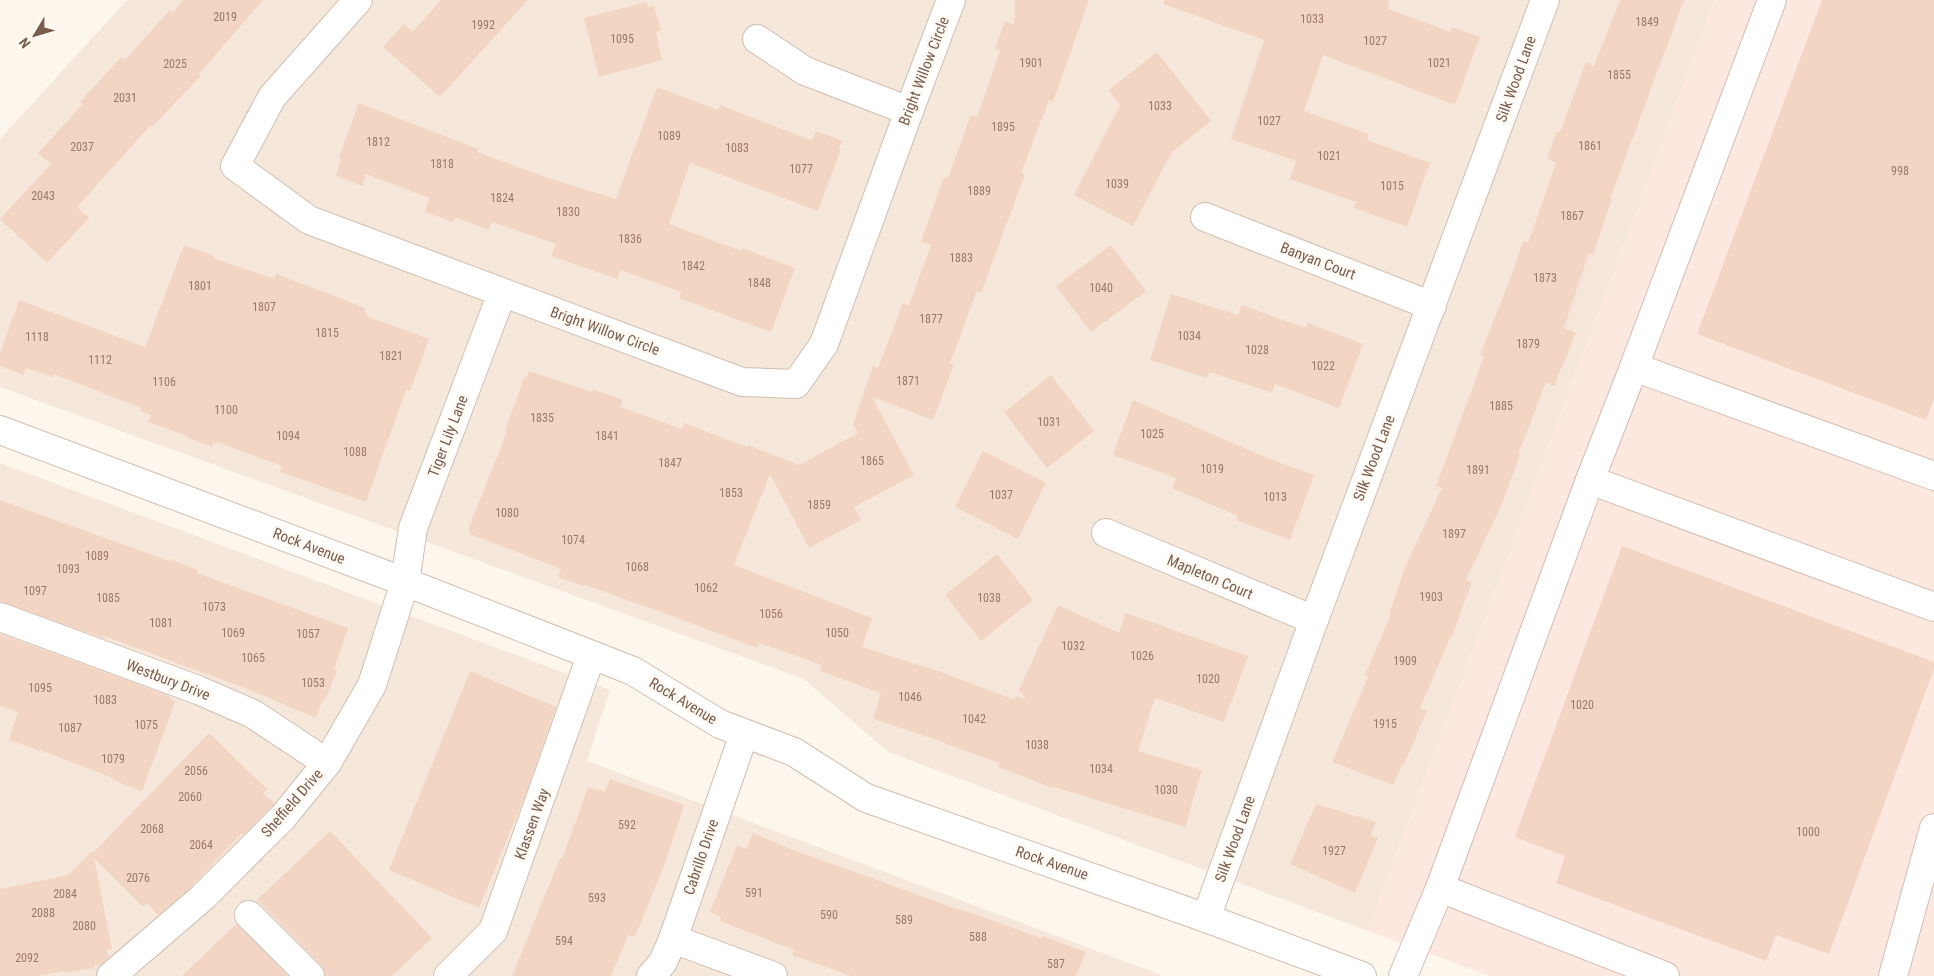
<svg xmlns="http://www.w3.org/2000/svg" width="1934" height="976" viewBox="0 0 1934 976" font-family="'Roboto Condensed',sans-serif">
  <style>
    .residential { fill: #f5e8da }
    .commercial { fill: #fde8e0 }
    .building { fill: #f3d5c3 }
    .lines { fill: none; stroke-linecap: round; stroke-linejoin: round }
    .minor-casing { stroke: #d1beb0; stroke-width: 30 }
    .minor { stroke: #fff; stroke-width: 28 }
    .labels { text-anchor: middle; stroke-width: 5; stroke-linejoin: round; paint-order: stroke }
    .number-label { font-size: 12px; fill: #987a6a }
    .street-label { font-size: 15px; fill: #7a5c4d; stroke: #fffaf3 }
  </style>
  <rect width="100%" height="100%" fill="#fdf6ec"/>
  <g class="residential">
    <polygon points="127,0 1715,0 1368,931 888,752 804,679 0,387 0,139"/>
    <polygon points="0,463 610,690 587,761 1164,976 0,976"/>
  </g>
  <polygon class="commercial" points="1715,0 1934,0 1934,976 1490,976 1368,931"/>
  <g class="building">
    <polygon points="183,0 263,0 199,74 201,76 152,127 150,126 77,207 89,218 47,263 0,219 51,164 38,153 83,104 80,102 121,57 125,60 170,10 173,12"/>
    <polygon points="441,0 528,0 440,97 383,47 404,24 413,31"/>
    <polygon points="1015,0 1089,0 1053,102 1049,100 1021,173 1025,174 981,293 977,291 950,363 954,364 933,420 872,397 914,475 854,507 861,520 809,548 770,474 734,565 872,618 862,647 941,672 1015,700 1016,696 1026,699 1019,690 1058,605 1119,633 1125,613 1248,656 1224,722 1155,698 1138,751 1202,770 1185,827 1054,787 1053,788 998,767 999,763 934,739 873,719 881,693 820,671 822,665 759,643 757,648 653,609 585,585 584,586 558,577 561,569 470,534 471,531 468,530 507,432 505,431 524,378 526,379 529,371 592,392 593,389 623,400 620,407 682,429 684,423 747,447 748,445 799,465 858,433 853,424 873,366 878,368 903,303 909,305 931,245 921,241 944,177 948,178 971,115 977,117 1000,51 995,49 1005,21 1014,25"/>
    <polygon points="1164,0 1390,0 1388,9 1451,32 1452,27 1480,37 1455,105 1323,55 1304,111 1369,134 1367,140 1430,163 1407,227 1354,208 1356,202 1290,179 1296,161 1231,139 1264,40 1163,4"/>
    <polygon points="1620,0 1684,0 1610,199 1612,199 1593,255 1589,253 1564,328 1576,333 1554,386 1546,382 1518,455 1520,455 1501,506 1466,580 1472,582 1452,636 1451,636 1420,708 1427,710 1404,765 1402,764 1393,785 1332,762 1368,677 1365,675 1391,614 1389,613 1406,565 1442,488 1436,486 1484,357 1480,355 1510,279 1523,241 1528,243 1556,163 1547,158 1557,131 1560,132 1586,62 1594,66"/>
    <polygon points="1822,0 1934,0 1934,398 1926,420 1697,334"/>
    <polygon points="647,2 648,7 654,6 661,30 656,32 662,60 599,77 584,18"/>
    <polygon points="1157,52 1211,121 1172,152 1133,226 1074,195 1120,105 1109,90"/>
    <polygon points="657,87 718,110 720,105 811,140 817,131 842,141 839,148 841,149 818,211 690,163 669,224 741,251 742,248 795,268 771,332 679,298 681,292 620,270 617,279 551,256 556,244 492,222 489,230 455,217 453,222 425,212 429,198 366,174 362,186 336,176 341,158 339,157 359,103 478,149 477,152 548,178 616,199"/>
    <polygon points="184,245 214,256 213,258 274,279 276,274 332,295 365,308 364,312 367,313 366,316 429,339 410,391 406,390 366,502 280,472 282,466 217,442 217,444 214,443 212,447 186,437 187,436 148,422 151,415 140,411 141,408 54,374 53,377 26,368 24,375 0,366 0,354 19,300 145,347"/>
    <polygon points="1111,245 1146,291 1091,332 1056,286"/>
    <polygon points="1171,294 1238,315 1241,305 1306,328 1308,323 1363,344 1339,408 1275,384 1272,393 1209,372 1207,378 1150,360"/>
    <polygon points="1051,375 1094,431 1047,468 1004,412"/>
    <polygon points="1133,400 1270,459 1314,475 1290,540 1236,520 1238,516 1172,488 1176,478 1113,455"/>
    <polygon points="983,451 1046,483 1018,539 955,507"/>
    <polygon points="0,500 169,561 170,559 198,570 197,573 348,628 334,669 337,670 325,700 323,699 316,718 250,690 101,635 106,639 0,602"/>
    <polygon points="1622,546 1934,662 1934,669 1829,954 1776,935 1766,961 1556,883 1565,856 1515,837"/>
    <polygon points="997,554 1033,600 981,641 945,595"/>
    <polygon points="0,634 167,695 175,702 142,791 112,780 113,778 40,750 40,751 9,740 18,712 0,706"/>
    <polygon points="470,671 556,707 526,793 479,908 389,870"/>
    <polygon points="209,733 267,789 263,793 274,803 271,807 243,835 241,834 192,886 158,915 147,903 143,907 94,858 112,949 107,950 109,957 100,965 94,966 94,968 65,973 64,971 37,976 0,976 0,889 68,875 92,851 93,853"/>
    <polygon points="610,779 684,805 665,863 635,937 628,935 611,976 512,976 560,858 562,859 588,787 605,792"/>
    <polygon points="1316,804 1376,822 1371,835 1378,838 1355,893 1290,864"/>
    <polygon points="330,831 432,938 392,976 325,976 321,965 257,900"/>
    <polygon points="753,833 788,848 960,910 960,909 1041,938 1042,936 1086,952 1076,976 851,976 792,955 794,950 720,921 721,917 710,912 737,845 747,849"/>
    <polygon points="237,924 288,976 182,976 218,941"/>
  </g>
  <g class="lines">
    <g class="minor-casing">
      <g id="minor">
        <polyline points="358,0 272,97 235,166 309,220 742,382 796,384 824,344 909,111 951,0"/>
        <polyline points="1772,0 1634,367 1934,476"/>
        <polyline points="757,39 805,71 909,111"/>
        <polyline points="1205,217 1432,306"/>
        <polyline points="0,430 405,582 633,671 720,724 794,752 866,798 1206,918 1362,976"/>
        <polyline points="1590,480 1934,607"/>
        <polyline points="1106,533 1314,620"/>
        <polyline points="0,617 198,690 253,714 327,763"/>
        <polyline points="1440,888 1665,976"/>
        <polyline points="249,915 310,976"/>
        <polyline points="1206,918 1314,620 1545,0"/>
        <polyline points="673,939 773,976"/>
        <polyline points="111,976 203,897 283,817 327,763 372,685 405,582 413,528 502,293"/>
        <polyline points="448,976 493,931 591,656"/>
        <polyline points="651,976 663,962 673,939 744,734"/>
        <polyline points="1403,976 1440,888 1590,480 1634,367"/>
        <polyline points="1893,976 1934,828"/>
      </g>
    </g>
    <use href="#minor" class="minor"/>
  </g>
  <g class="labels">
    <g class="number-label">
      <text x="225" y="21">2019</text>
      <text x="1312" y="23">1033</text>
      <text x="1647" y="26">1849</text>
      <text x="483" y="29">1992</text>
      <text x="622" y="43">1095</text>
      <text x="1375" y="45">1027</text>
      <text x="1031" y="67">1901</text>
      <text x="1439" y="67">1021</text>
      <text x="175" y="68">2025</text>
      <text x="1619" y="79">1855</text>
      <text x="125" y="102">2031</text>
      <text x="1160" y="110">1033</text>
      <text x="1269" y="125">1027</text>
      <text x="1003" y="131">1895</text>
      <text x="669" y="140">1089</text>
      <text x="378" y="146">1812</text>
      <text x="1590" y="150">1861</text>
      <text x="82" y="151">2037</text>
      <text x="737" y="152">1083</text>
      <text x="1329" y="160">1021</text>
      <text x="442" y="168">1818</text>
      <text x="801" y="173">1077</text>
      <text x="1900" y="175">998</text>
      <text x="1117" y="188">1039</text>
      <text x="1392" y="190">1015</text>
      <text x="979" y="195">1889</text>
      <text x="43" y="200">2043</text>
      <text x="502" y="202">1824</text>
      <text x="568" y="216">1830</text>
      <text x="1572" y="220">1867</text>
      <text x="630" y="243">1836</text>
      <text x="961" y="262">1883</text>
      <text x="693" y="270">1842</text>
      <text x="1545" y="282">1873</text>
      <text x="759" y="287">1848</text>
      <text x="200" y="290">1801</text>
      <text x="1101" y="292">1040</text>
      <text x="264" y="311">1807</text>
      <text x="931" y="323">1877</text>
      <text x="327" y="337">1815</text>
      <text x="1189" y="340">1034</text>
      <text x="37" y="341">1118</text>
      <text x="1528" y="348">1879</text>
      <text x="1257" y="354">1028</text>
      <text x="391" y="360">1821</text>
      <text x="100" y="364">1112</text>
      <text x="1323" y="370">1022</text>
      <text x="908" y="385">1871</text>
      <text x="164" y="386">1106</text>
      <text x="1501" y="410">1885</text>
      <text x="226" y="414">1100</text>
      <text x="542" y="422">1835</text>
      <text x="1049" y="426">1031</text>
      <text x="1152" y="438">1025</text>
      <text x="288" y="440">1094</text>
      <text x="607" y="440">1841</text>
      <text x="355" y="456">1088</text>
      <text x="872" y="465">1865</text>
      <text x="670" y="467">1847</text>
      <text x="1212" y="473">1019</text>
      <text x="1478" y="474">1891</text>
      <text x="731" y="497">1853</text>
      <text x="1001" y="499">1037</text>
      <text x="1275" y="501">1013</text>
      <text x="819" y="509">1859</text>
      <text x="507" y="517">1080</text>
      <text x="1454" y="538">1897</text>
      <text x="573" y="544">1074</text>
      <text x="97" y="560">1089</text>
      <text x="637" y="571">1068</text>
      <text x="68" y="573">1093</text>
      <text x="706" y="592">1062</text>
      <text x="35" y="595">1097</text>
      <text x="1431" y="601">1903</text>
      <text x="108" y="602">1085</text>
      <text x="989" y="602">1038</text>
      <text x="214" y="611">1073</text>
      <text x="771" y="618">1056</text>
      <text x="161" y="627">1081</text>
      <text x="233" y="637">1069</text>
      <text x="837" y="637">1050</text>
      <text x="308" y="638">1057</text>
      <text x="1073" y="650">1032</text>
      <text x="1142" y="660">1026</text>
      <text x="253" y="662">1065</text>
      <text x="1405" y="665">1909</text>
      <text x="1208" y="683">1020</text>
      <text x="313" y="687">1053</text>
      <text x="40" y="692">1095</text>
      <text x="910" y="701">1046</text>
      <text x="105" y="704">1083</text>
      <text x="1582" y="709">1020</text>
      <text x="974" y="723">1042</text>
      <text x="1385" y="728">1915</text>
      <text x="146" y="729">1075</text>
      <text x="70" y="732">1087</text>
      <text x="1037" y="749">1038</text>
      <text x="113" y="763">1079</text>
      <text x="1101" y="773">1034</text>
      <text x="196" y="775">2056</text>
      <text x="1166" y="794">1030</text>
      <text x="190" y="801">2060</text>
      <text x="627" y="829">592</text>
      <text x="152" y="833">2068</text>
      <text x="1808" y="836">1000</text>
      <text x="201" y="849">2064</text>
      <text x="1334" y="855">1927</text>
      <text x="138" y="882">2076</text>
      <text x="754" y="897">591</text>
      <text x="65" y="898">2084</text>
      <text x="597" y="902">593</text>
      <text x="43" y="917">2088</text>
      <text x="829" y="919">590</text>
      <text x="904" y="924">589</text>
      <text x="84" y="930">2080</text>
      <text x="978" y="941">588</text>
      <text x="564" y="945">594</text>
      <text x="27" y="962">2092</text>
      <text x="1056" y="968">587</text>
    </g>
    <g class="street-label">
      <text transform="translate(924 71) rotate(-69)" y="5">Bright Willow Circle</text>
      <text transform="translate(1516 79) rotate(-70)" y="5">Silk Wood Lane</text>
      <text transform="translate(1318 261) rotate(21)" y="5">Banyan Court</text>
      <text transform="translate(605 331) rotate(20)" y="5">Bright Willow Circle</text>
      <text transform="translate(448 436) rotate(-69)" y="5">Tiger Lily Lane</text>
      <text transform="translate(1374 458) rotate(-69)" y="5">Silk Wood Lane</text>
      <text transform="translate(309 546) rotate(21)" y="5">Rock Avenue</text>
      <text transform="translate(1210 577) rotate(23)" y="5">Mapleton Court</text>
      <text transform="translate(168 680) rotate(21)" y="5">Westbury Drive</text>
      <text transform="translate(683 701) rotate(31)" y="5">Rock Avenue</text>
      <text transform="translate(292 803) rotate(-49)" y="5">Sheffield Drive</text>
      <text transform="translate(532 824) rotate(-70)" y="5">Klassen Way</text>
      <text transform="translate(1235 839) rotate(-70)" y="5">Silk Wood Lane</text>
      <text transform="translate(701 857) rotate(-71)" y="5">Cabrillo Drive</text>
      <text transform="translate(1052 863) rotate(19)" y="5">Rock Avenue</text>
    </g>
  </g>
  <g transform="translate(35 35) rotate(232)" stroke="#fffaf3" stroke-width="4" paint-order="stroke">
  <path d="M0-4L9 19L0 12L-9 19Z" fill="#7a5c4d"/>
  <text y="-8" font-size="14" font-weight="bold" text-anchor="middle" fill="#7a5c4d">N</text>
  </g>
</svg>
